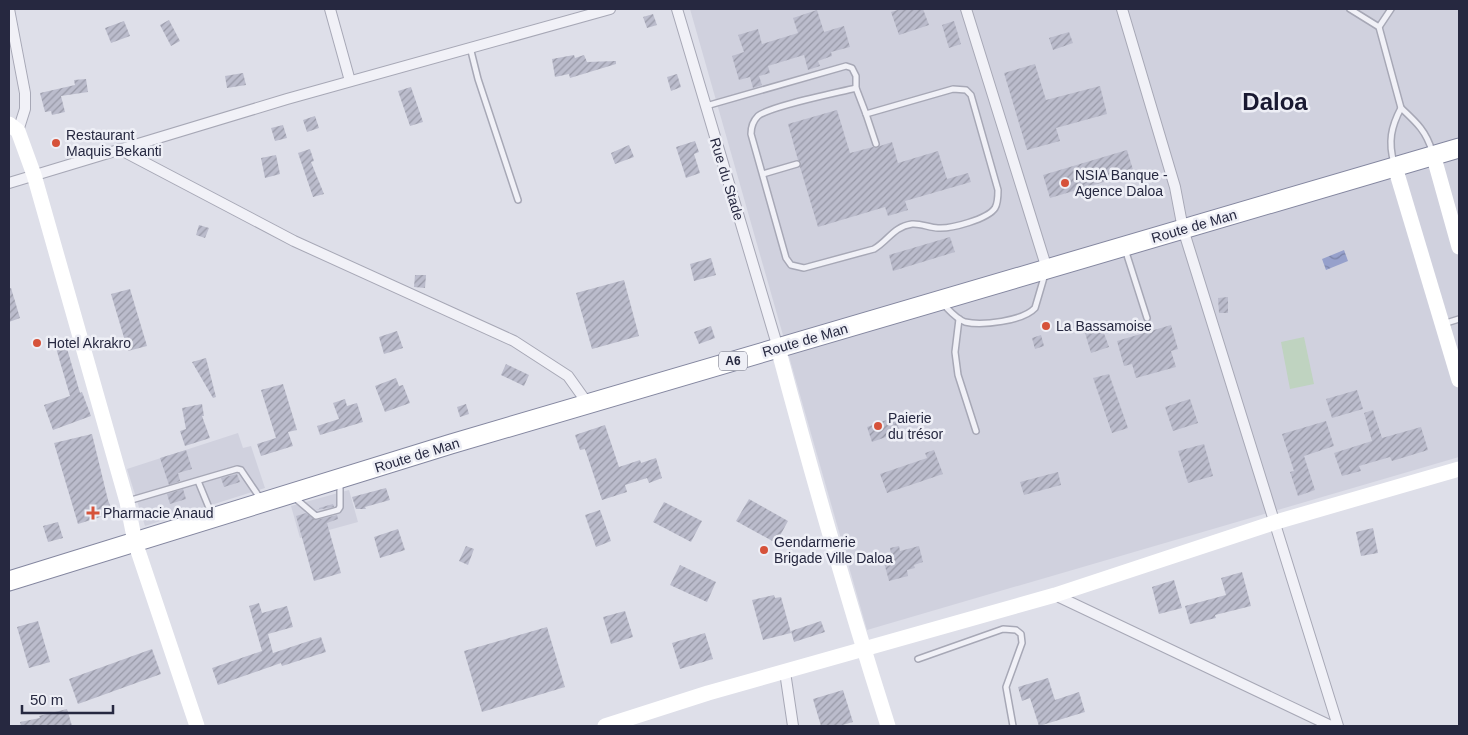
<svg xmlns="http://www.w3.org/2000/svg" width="1468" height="735" viewBox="0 0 1468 735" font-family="Helvetica,sans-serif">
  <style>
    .built { fill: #d0d1de }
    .pitch { fill: #bfd3c0 }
    .water { fill: url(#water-waves) }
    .building { fill: url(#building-hatch) }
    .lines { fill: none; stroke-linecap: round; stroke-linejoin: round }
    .lane-casing { stroke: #a7a8b6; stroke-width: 8 }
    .street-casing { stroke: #a7a8b6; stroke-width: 12 }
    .highway-casing { stroke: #8487a0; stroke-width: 21 }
    .lane { stroke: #f1f1f7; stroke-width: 5 }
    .street { stroke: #f1f1f7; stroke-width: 10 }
    .secondary { stroke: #fff; stroke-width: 15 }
    .highway { stroke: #fff; stroke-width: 19 }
    .poi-dot { fill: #d6523a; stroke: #eeeff6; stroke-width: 2 }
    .labels { text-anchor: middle; stroke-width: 5; stroke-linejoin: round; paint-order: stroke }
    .shield { fill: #eeeff6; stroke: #626477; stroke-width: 1 }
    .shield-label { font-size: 12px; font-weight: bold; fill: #262840 }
    .poi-label { font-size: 14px; fill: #262840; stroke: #eeeff6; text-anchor: start }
    .street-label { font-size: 14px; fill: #262840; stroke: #eeeff6 }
    .town-label { font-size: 24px; font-weight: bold; fill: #191931; stroke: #eeeff6 }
  </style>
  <defs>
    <pattern id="water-waves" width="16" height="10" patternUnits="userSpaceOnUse" patternTransform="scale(1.25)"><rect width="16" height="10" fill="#96a0cb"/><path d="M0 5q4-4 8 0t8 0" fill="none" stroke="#7a82a6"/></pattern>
    <pattern id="building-hatch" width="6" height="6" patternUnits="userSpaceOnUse" patternTransform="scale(1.25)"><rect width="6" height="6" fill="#bbbccc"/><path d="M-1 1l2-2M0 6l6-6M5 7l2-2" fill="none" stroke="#9899a7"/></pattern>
  </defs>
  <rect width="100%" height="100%" fill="#dedfe9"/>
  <g class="built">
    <polygon points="690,9 1459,9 1459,457 867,630"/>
    <polygon points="238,433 243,448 251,446 265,488 145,526 127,469"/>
    <polygon points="349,490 358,522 300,538 291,506"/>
  </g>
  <polygon class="pitch" points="1304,337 1314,384 1290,389 1281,342"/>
  <polygon class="water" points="1344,250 1348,261 1326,270 1322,259"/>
  <g class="building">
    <polygon points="901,9 923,9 929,25 899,35 891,12"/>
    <polygon points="817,10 824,32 844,26 850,47 831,52 832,56 818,61 820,66 808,70 804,55 768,66 770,73 759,76 762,85 753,88 750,77 739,80 732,56 744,52 738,35 758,29 762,44 798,33 793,18"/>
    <polygon points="653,14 657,25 647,28 643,17"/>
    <polygon points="169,20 180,41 171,46 160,25"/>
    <polygon points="124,21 130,36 111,43 105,28"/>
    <polygon points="954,21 961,44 949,48 942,25"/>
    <polygon points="1069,32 1073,43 1053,50 1049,38"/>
    <polygon points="574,55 575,58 584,55 587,62 616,61 616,64 570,78 569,74 555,77 552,59"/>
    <polygon points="1035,64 1046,100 1100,86 1107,114 1056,128 1060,141 1027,150 1004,73"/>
    <polygon points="243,73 246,85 227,88 225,76"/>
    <polygon points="677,74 681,87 671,91 667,77"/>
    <polygon points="86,79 88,92 61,96 65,112 52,115 51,111 45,112 40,93 75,85 74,80"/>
    <polygon points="411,87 423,122 410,126 398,91"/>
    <polygon points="837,110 850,153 873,147 877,148 880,146 892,142 898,163 938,151 947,179 968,173 971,182 905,201 908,210 888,216 885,207 818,227 800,167 801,162 798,160 788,124"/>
    <polygon points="315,116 319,128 307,132 303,120"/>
    <polygon points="283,125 287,138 275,141 271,128"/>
    <polygon points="695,141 699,152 694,154 700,173 686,178 676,147"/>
    <polygon points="629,145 634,157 615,164 611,153"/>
    <polygon points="310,149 314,161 311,162 324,194 313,197 298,153"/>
    <polygon points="1127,150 1134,173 1050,198 1043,175"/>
    <polygon points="276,155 280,174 265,178 261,158"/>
    <polygon points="199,225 209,228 205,238 196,235"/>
    <polygon points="950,237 955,252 893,271 889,255"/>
    <polygon points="711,258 716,275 694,281 690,264"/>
    <polygon points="415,275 426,275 425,288 414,287"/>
    <polygon points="624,280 639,336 592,349 576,293"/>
    <polygon points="9,288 11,288 20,318 9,322"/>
    <polygon points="130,289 147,346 128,351 111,294"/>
    <polygon points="1228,297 1228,313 1219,313 1218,298"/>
    <polygon points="1171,325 1178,349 1171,351 1176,367 1136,378 1132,364 1124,366 1117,341"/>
    <polygon points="711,326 715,338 699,344 694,332"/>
    <polygon points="1102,328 1109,347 1091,353 1085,333"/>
    <polygon points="397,331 403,348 384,354 379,337"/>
    <polygon points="1041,335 1044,346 1035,349 1032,338"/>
    <polygon points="66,345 80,393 82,392 91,416 53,430 44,405 70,396 56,348"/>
    <polygon points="206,358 216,397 213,398 192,362"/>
    <polygon points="506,364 529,375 524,386 501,375"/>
    <polygon points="1109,374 1128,428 1112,433 1093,378"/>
    <polygon points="396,378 399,386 403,385 410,403 385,412 375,386"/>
    <polygon points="283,384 297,430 288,432 293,446 261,456 257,444 276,438 261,390"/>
    <polygon points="1357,390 1363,409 1332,418 1326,399"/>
    <polygon points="345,399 347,406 357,403 363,422 320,435 317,426 339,419 333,403"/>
    <polygon points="1190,399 1198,423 1173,431 1165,407"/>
    <polygon points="202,404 204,416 202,416 210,438 185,446 180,431 186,429 182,408"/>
    <polygon points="466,404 469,414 460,417 457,407"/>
    <polygon points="1373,410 1382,438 1421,427 1428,450 1392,461 1390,457 1359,466 1361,471 1342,476 1334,453 1372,441 1364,413"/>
    <polygon points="895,417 900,432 872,442 867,427"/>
    <polygon points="1326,421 1334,446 1304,456 1315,490 1298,496 1290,472 1294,471 1282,434"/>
    <polygon points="605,425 619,467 640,460 641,463 656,458 662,478 649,483 647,478 625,485 627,492 602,500 585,449 580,450 575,435"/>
    <polygon points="92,434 108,500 113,513 78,524 54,443"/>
    <polygon points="1204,444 1213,476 1188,483 1178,451"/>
    <polygon points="186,450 192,469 178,473 180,481 169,485 160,458"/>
    <polygon points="934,450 943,474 887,493 880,474 927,458 925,453"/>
    <polygon points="1058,472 1061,485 1024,495 1020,482"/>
    <polygon points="237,474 240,482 224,487 221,478"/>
    <polygon points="386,488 390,500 365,507 366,509 356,509 352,497"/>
    <polygon points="183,489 186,499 170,504 167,494"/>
    <polygon points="749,499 788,521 776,543 736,521"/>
    <polygon points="664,502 702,521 691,542 653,522"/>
    <polygon points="333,504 334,507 316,510 319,509 319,508"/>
    <polygon points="600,510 611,541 596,547 585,515"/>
    <polygon points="306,513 316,520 337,515 338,519 327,523 341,573 314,581 296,516"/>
    <polygon points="58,522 63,538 48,542 43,526"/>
    <polygon points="1373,528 1378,553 1361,556 1356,532"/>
    <polygon points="398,529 405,550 380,558 374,537"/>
    <polygon points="466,546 474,549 468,565 459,561"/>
    <polygon points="899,546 900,551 919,546 923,562 914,565 915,568 907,570 908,576 889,581 882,555 891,553 890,548"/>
    <polygon points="680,565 716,582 707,602 670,585"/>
    <polygon points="1242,572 1251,606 1215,615 1216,618 1190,624 1185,606 1226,595 1221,578"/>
    <polygon points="1174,580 1182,608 1159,614 1152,587"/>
    <polygon points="774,595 775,598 781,597 791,633 763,640 752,600"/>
    <polygon points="259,603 262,613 287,606 293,627 268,634 273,653 321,637 326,652 282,666 281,663 218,685 212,668 262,651 249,606"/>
    <polygon points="625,611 633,637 611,644 603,617"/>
    <polygon points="38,621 50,662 29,668 17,627"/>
    <polygon points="821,621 825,632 794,642 791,631"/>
    <polygon points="547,627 565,687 482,712 464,651"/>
    <polygon points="705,633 713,659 680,669 672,643"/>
    <polygon points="152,649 161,674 78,704 69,679"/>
    <polygon points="1048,678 1055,700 1079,692 1085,712 1039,726 1030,698 1022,701 1018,687"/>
    <polygon points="843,690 853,722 839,726 821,726 813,699"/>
    <polygon points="67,709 72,726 21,726 20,722 40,718 39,716"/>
  </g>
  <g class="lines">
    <g class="lane-casing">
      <g id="lane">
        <polyline points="1350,9 1379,27 1401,108"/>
        <polyline points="1379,27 1391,9"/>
        <polyline points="470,47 478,79 518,200"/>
        <path d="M856 88C836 93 770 106 758 116 753 121 751 127 751 134L786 258 791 265 804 268 874 249C889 240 893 227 912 224 920 223 930 228 938 228 951 229 988 219 995 208 998 203 998 196 998 190L971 95 966 90 953 89 866 114"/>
        <polyline points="706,106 846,66 852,68 856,76 856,88 866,114 876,144"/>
        <path d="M1394 163C1388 142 1391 127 1401 108 1417 123 1426 131 1432 151"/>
        <polyline points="763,174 797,164"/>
        <polyline points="1125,249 1147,318"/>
        <path d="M943 304C950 311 956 319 965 322 982 326 1023 321 1035 308L1045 274"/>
        <polyline points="959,319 955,352 958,375 976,431"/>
        <polyline points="1443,324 1459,319"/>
        <polyline points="198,481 212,515"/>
        <polyline points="295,498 316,516 338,510 340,507 340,483"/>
        <polyline points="128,501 237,469 241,470 260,498"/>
        <polyline points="918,659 1003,629 1016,630 1021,634 1022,643 1006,687 1013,726"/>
      </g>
    </g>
    <g class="street-casing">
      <g id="street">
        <polyline points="9,9 25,93 25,109 18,131"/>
        <polyline points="330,9 350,81"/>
        <polyline points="677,9 778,348"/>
        <polyline points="966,9 1047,269"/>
        <polyline points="1122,9 1175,187 1183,229 1338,726"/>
        <polyline points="119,149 294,241 514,341 568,376 588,404"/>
        <polyline points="9,183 287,99 610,9"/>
        <polyline points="1055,595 1331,726"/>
        <polyline points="785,672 793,726"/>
      </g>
    </g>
    <g class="highway-casing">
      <polyline id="highway" points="9,581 451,444 1459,148"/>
    </g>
    <use href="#lane" class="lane"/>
    <use href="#street" class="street"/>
    <g class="secondary">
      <polyline points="9,124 18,131 34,175 127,502 135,542 197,726"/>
      <polyline points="1433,154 1459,247"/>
      <polyline points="1395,167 1459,380"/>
      <path d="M778 348C812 475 848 601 888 726"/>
      <polyline points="605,726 708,693 1055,595 1276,522 1459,469"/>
    </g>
    <use href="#highway" class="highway"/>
  </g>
  <g class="poi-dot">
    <circle cx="56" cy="143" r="5"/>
    <circle cx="1065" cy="183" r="5"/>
    <circle cx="1046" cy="326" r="5"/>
    <circle cx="37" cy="343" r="5"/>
    <circle cx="878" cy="426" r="5"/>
    <path d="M90.5 505.5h5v5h5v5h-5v5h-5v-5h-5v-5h5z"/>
    <circle cx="764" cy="550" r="5"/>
  </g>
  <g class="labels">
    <rect class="shield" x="719" y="351.5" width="28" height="19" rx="4"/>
    <g class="shield-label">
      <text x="733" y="365">A6</text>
    </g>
    <g class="poi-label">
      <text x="66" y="140">Restaurant<tspan x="66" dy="16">Maquis Bekanti</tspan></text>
      <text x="1075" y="180">NSIA Banque -<tspan x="1075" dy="16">Agence Daloa</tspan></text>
      <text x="1056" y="331">La Bassamoise</text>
      <text x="47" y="348">Hotel Akrakro</text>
      <text x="888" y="423">Paierie<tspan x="888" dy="16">du trésor</tspan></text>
      <text x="103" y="518">Pharmacie Anaud</text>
      <text x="774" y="547">Gendarmerie<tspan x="774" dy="16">Brigade Ville Daloa</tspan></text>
    </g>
    <g class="street-label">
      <text transform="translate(727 179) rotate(73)" y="5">Rue du Stade</text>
      <text transform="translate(1194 226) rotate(-16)" y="5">Route de Man</text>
      <text transform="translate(805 340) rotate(-16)" y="5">Route de Man</text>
      <text transform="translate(417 455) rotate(-17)" y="5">Route de Man</text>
    </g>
    <g class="town-label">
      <text x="1275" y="110">Daloa</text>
    </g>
  </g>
  <rect width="1468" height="735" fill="none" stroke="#262840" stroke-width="20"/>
  <path d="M22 705v8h91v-8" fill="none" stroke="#262840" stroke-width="2.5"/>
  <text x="30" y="705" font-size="15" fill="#262840" stroke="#eeeff6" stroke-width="4" paint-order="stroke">50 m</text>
</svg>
